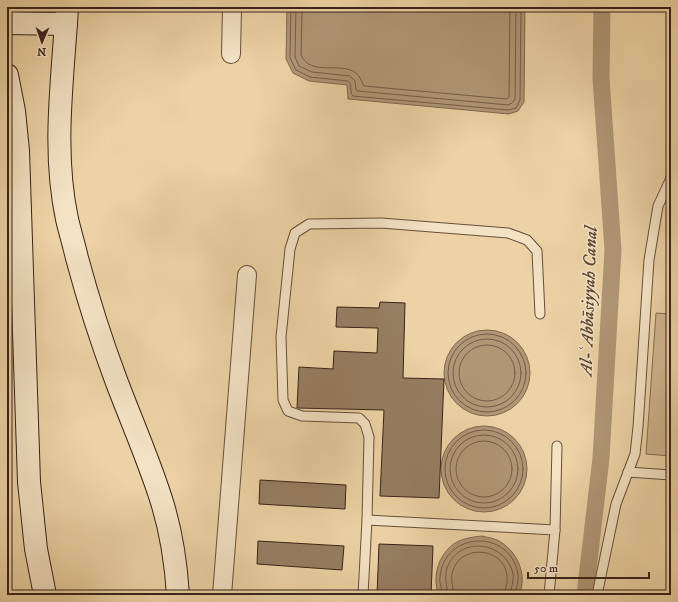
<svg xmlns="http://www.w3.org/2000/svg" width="678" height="602" viewBox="0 0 678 602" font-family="'IM FELL DW Pica',serif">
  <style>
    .green { fill: #ceb48d; stroke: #846c54 }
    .water { fill: #af9675; stroke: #806851 }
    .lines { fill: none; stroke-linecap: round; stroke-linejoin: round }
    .shore { stroke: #745c48; stroke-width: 1 }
    .canal { stroke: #af9675; stroke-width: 17 }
    .building { fill: #967e62; stroke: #39231a }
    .lane-casing { stroke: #664f3c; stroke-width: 11 }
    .street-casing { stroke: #664f3c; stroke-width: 20 }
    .secondary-casing { stroke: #39231a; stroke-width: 24 }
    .lane { stroke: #f3e2c4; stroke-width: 9 }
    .street { stroke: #f3e2c4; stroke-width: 18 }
    .secondary { stroke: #f3e2c4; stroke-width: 22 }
    .labels { text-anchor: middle; stroke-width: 3; stroke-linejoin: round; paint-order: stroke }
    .water-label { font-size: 18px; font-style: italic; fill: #5c4635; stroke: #f3e2c4 }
  </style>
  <rect width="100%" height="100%" fill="#ecd2a4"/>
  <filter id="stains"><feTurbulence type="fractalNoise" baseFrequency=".005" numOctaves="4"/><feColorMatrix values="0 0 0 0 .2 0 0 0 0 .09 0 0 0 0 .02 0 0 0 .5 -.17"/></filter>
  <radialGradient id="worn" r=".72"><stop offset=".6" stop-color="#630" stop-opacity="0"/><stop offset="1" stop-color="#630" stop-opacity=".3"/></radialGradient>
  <polygon class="green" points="656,313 671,314 671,456 646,454"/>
  <g class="water">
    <polygon points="287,7 525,7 524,102 518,111 509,114 348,99 347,85 309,81 293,73 286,59"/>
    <circle cx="487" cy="373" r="43"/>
    <circle cx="484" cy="469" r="43"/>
    <path d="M482 536C486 537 492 538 497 540 517 550 528 574 519 595H439C431 577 439 552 457 542 465 538 473 537 482 536Z"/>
  </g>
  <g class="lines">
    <g class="shore">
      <path d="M291 7 290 58 296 70 310 77 348 81C353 85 349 92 353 96L508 110 516 108 520 100 521 7"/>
      <polyline points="296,7 295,57 299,66 312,72 350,76 355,81 356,90 358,91 508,105 512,103 515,99 516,7"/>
      <path d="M302 7 301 55C311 77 340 61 356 73 360 76 361 81 364 86L507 99 509 97 510 7"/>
      <circle cx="487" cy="373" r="39"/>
      <circle cx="487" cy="373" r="34"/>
      <circle cx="487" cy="373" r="28"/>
      <circle cx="484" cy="469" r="39"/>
      <circle cx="484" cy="469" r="34"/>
      <circle cx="484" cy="469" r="28"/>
      <path d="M443 595C442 589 439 583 440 577 444 531 510 528 518 574 519 581 516 588 515 595"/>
      <path d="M448 595C447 585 444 578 447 568 459 535 506 541 513 574 514 581 511 588 510 595"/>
      <path d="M454 595C453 586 450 579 453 570 462 543 505 548 507 576 508 583 505 589 504 595"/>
    </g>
    <polyline class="canal" points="585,595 601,458 613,250 601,78 602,7"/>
  </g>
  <g class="building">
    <polygon points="380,302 405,303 403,378 444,379 439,498 380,496 384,410 297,408 299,367 333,369 334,351 377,353 378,328 336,327 337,307 379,308"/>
    <polygon points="260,480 346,485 345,509 259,504"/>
    <polygon points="258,541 344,546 342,570 257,564"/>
    <polygon points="379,544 433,546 431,595 377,595"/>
  </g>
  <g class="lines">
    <g class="lane-casing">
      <g id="lane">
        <polyline points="628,472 671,475"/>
        <polyline points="367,520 555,530 549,595"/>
        <polyline points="555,530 557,446"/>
        <polyline points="363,595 367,520 369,437 365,424 359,418 302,416 288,411 283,400 281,337 290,249 295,233 309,224 381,223 508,233 527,240 537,251 540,314"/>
        <polyline points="597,595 616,504 635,454 638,427 649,260 658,206 671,178"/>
      </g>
    </g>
    <g class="street-casing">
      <g id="street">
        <polyline points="231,54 232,7"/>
        <polyline points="222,595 247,275"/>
      </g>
    </g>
    <g class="secondary-casing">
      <g id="secondary">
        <path d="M67 7C63 78 52 149 67 219 70 232 74 245 77 258 88 299 101 340 116 380 131 420 148 458 161 499 171 530 176 563 178 595"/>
        <polyline points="7,23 66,24"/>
        <polyline points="7,75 14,111 18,151 29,482 36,549 45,595"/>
      </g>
    </g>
    <use href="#lane" class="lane"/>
    <use href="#street" class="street"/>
    <use href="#secondary" class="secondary"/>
  </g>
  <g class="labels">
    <g class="water-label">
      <text transform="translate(588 301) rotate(-88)" y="6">Al-ʿAbbāsiyyah Canal</text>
    </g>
  </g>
  <rect width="678" height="602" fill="none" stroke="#ecd2a4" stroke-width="24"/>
  <rect x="8" y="8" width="662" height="586" fill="none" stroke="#39231a" stroke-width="2"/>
  <rect x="12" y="12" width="654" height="578" fill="none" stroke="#39231a"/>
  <g transform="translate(42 42) rotate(182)" stroke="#f3e2c4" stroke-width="3" paint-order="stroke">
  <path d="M0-3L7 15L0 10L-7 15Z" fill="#39231a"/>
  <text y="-6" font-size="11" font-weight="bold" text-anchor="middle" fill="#39231a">N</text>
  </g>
  <path d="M528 572v6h121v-6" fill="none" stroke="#39231a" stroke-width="2"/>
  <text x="534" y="572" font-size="12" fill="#39231a" stroke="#f3e2c4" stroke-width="3" paint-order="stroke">50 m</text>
  <rect width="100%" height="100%" filter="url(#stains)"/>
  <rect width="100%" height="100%" fill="url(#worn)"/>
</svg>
